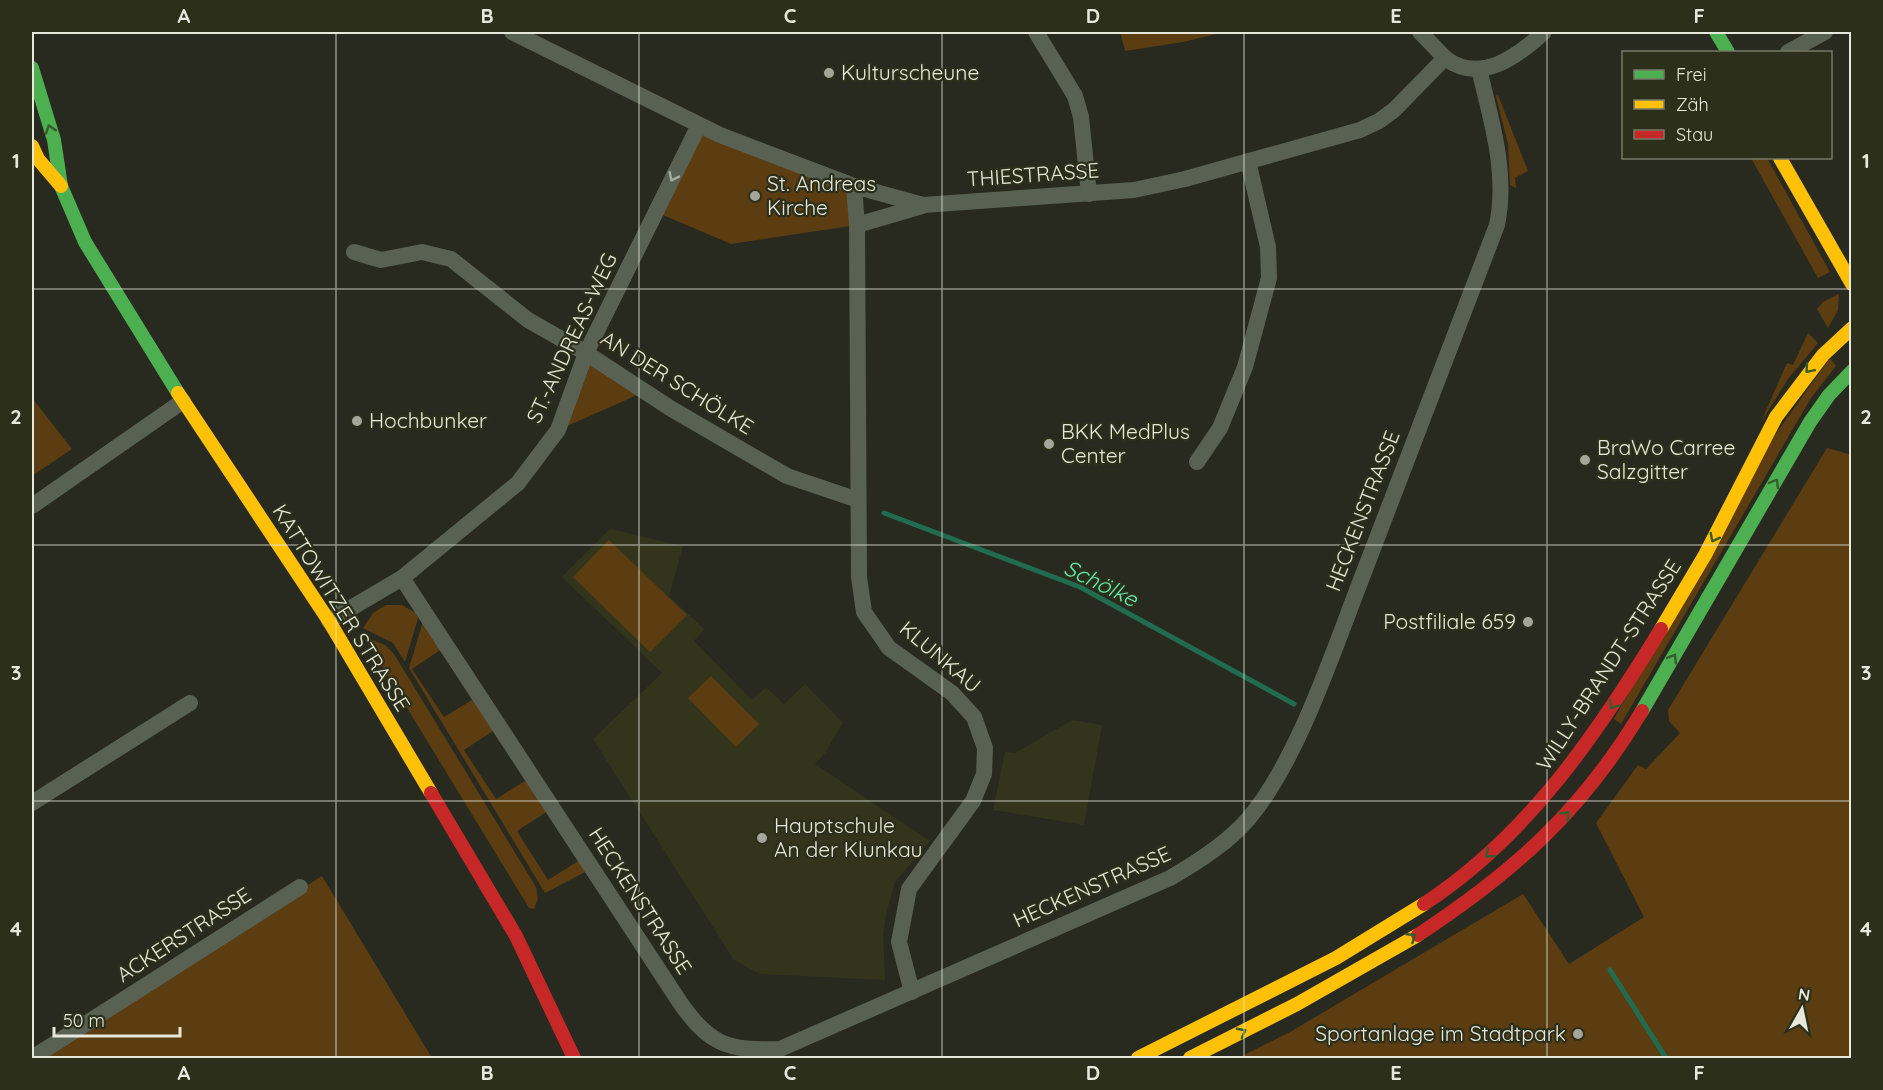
<svg xmlns="http://www.w3.org/2000/svg" width="1883" height="1090" viewBox="0 0 1883 1090" font-family="Quicksand,sans-serif">
  <style>
    .built { fill: #32351c }
    .green { fill: #5c3c11 }
    .lines { fill: none; stroke-linecap: round; stroke-linejoin: round }
    .stream { stroke: #216c4e; stroke-width: 5 }
    .street { stroke: #586152; stroke-width: 16 }
    .fast { stroke: #4caf50; stroke-width: 14 }
    .slow { stroke: #ffc107; stroke-width: 14 }
    .jam { stroke: #c62828; stroke-width: 14 }
    .oneway { stroke: #375c2d }
    .oneway2 { stroke: #a6ab9d }
    .grid { fill: none; stroke: #e6e8db; stroke-width: 1.5; stroke-opacity: 0.55 }
    .poi-dot { fill: #a4a699; stroke: #2c2f1a; stroke-width: 2 }
    .labels { text-anchor: middle; stroke-width: 4.5; stroke-linejoin: round; paint-order: stroke }
    .poi-label { font-size: 21px; fill: #e6e8db; stroke: #2c2f1a; text-anchor: start }
    .street-label { font-size: 21px; fill: #e6e8db; stroke: #2c2f1a }
    .water-label { font-size: 22px; font-style: italic; fill: #60ecb2; stroke: #2c2f1a }
    .neatline { fill: none; stroke: #e6e8db; stroke-width: 2 }
    .grid-label { font-size: 20px; text-anchor: middle; font-weight: bold; fill: #e6e8db }
  </style>
  <rect width="100%" height="100%" fill="#282a1f"/>
  <g class="built">
    <polygon points="610,529 683,546 669,596 704,629 694,641 752,700 766,687 784,704 805,684 843,723 825,753 815,764 930,841 895,882 886,914 883,934 885,980 760,974 734,960 593,739 662,673 562,577"/>
    <polygon points="1072,720 1102,725 1084,825 993,810 1005,752 1015,753"/>
  </g>
  <g class="green">
    <polygon points="1120,32 1225,32 1183,42 1125,51"/>
    <polygon points="1498,95 1528,171 1515,178 1516,188 1510,185 1508,144 1496,96"/>
    <polygon points="699,125 854,186 857,225 731,244 656,212"/>
    <polygon points="1751,158 1767,158 1830,272 1818,278"/>
    <polygon points="1839,294 1838,310 1828,328 1817,309 1823,302"/>
    <polygon points="1808,333 1818,343 1788,379 1760,424 1787,363 1793,365"/>
    <polygon points="586,353 644,392 558,430"/>
    <polygon points="1830,358 1836,366 1811,398 1621,724 1614,719 1775,435"/>
    <polygon points="32,398 72,449 32,476"/>
    <polygon points="1827,448 1852,455 1851,1058 1238,1058 1290,1032 1523,894 1569,964 1644,917 1596,823 1638,765 1646,769 1680,733 1669,721 1668,710"/>
    <polygon points="609,540 687,615 650,652 573,577"/>
    <polygon points="386,605 402,605 419,615 405,662 393,643 363,628 373,613"/>
    <polygon points="424,618 443,648 412,669 444,717 475,698 496,729 464,750 496,799 528,779 548,811 517,831 548,880 580,860 587,871 545,893 409,668"/>
    <polygon points="368,638 385,645 394,654 536,887 538,898 534,909 529,908 368,644"/>
    <polygon points="711,676 759,724 736,747 688,698"/>
    <polygon points="322,876 432,1058 32,1058"/>
  </g>
  <g class="lines">
    <g class="stream">
      <polyline points="884,513 1080,587 1294,704"/>
      <polyline points="1610,970 1666,1058"/>
    </g>
    <g class="street">
      <path d="M512 32 720 135 854 186 923 205 1134 190 1185 179 1360 130 1379 121 1394 110 1445 58C1480 85 1518 56 1544 32"/>
      <polyline points="1036,32 1075,96 1081,117 1089,194"/>
      <polyline points="1420,32 1445,58"/>
      <polyline points="1788,52 1825,32"/>
      <polyline points="854,186 857,225 859,577 864,612 889,648 952,693 974,717 985,748 984,774 973,801 909,889 899,942 912,992"/>
      <polyline points="857,225 922,206"/>
      <polyline points="354,252 381,260 422,252 451,259 528,320 586,353 670,408 787,476 858,500"/>
      <polyline points="1197,462 1220,428 1245,367 1269,278 1268,247 1248,161"/>
      <polyline points="32,506 183,401"/>
      <path d="M402 578 679 1001C709 1045 728 1051 780 1049L1170 878C1198 862 1228 843 1249 818 1297 761 1332 655 1359 585 1405 465 1451 345 1497 225 1508 172 1491 120 1479 69"/>
      <polyline points="329,621 402,578 518,483 558,430 586,353 699,125"/>
      <polyline points="32,803 190,703"/>
      <polyline points="32,1058 300,887"/>
    </g>
    <g class="fast">
      <polyline points="1716,32 1728,52"/>
      <polyline points="32,68 54,140 61,186 85,242 178,393"/>
      <polyline points="1642,711 1810,422 1829,395 1852,371"/>
    </g>
    <g class="slow">
      <polyline points="32,146 38,159 61,186"/>
      <polyline points="1780,158 1852,284"/>
      <polyline points="178,393 329,621 431,793"/>
      <polyline points="1661,629 1705,555 1776,417 1823,355 1852,328"/>
      <polyline points="1138,1058 1336,958 1424,904"/>
      <polyline points="1190,1058 1297,1004 1418,935"/>
    </g>
    <g class="jam">
      <polyline points="431,793 516,936 574,1058"/>
      <path d="M1424 904C1528 836 1597 734 1661 629"/>
      <path d="M1418 935C1515 871 1582 811 1642 711"/>
    </g>
  </g>
  <defs><path id="oneway-chevron" d="M-2-3.5L2.5 0L-2 3.5" fill="none" stroke-width="1.6" stroke-linecap="round" stroke-linejoin="round" transform="scale(1.5)"/></defs>
  <g class="oneway">
    <use href="#oneway-chevron" transform="translate(50 129) rotate(-108)"/>
    <use href="#oneway-chevron" transform="translate(1809 369) rotate(131)"/>
    <use href="#oneway-chevron" transform="translate(1775 483) rotate(-60)"/>
    <use href="#oneway-chevron" transform="translate(1714 538) rotate(117)"/>
    <use href="#oneway-chevron" transform="translate(1673 658) rotate(-58)"/>
    <use href="#oneway-chevron" transform="translate(1613 705) rotate(123)"/>
    <use href="#oneway-chevron" transform="translate(1566 815) rotate(-46)"/>
    <use href="#oneway-chevron" transform="translate(1489 854) rotate(139)"/>
    <use href="#oneway-chevron" transform="translate(1412 937) rotate(-33)"/>
    <use href="#oneway-chevron" transform="translate(1242 1032) rotate(-28)"/>
  </g>
  <use class="oneway2" href="#oneway-chevron" transform="translate(673 177) rotate(116)"/>
  <path class="grid" d="M336 32V1058M639 32V1058M942 32V1058M1244 32V1058M1547 32V1058M32 289H1852M32 545H1852M32 801H1852"/>
  <g class="poi-dot">
    <circle cx="829" cy="73" r="6"/>
    <circle cx="755" cy="196" r="6"/>
    <circle cx="357" cy="421" r="6"/>
    <circle cx="1049" cy="444" r="6"/>
    <circle cx="1585" cy="460" r="6"/>
    <circle cx="1528" cy="622" r="6"/>
    <circle cx="762" cy="838" r="6"/>
    <circle cx="1578" cy="1034" r="6"/>
  </g>
  <g class="labels">
    <g class="poi-label">
      <text x="841" y="80">Kulturscheune</text>
      <text x="767" y="191">St. Andreas<tspan x="767" dy="24">Kirche</tspan></text>
      <text x="369" y="428">Hochbunker</text>
      <text x="1061" y="439">BKK MedPlus<tspan x="1061" dy="24">Center</tspan></text>
      <text x="1597" y="455">BraWo Carree<tspan x="1597" dy="24">Salzgitter</tspan></text>
      <text x="1516" y="629" text-anchor="end">Postfiliale 659</text>
      <text x="774" y="833">Hauptschule<tspan x="774" dy="24">An der Klunkau</tspan></text>
      <text x="1566" y="1041" text-anchor="end">Sportanlage im Stadtpark</text>
    </g>
    <g class="street-label">
      <text transform="translate(1033 175) rotate(-4)" y="7">THIESTRASSE</text>
      <text transform="translate(572 338) rotate(-65)" y="7">ST.-ANDREAS-WEG</text>
      <text transform="translate(677 383) rotate(32)" y="7">AN DER SCHÖLKE</text>
      <text transform="translate(1363 511) rotate(-69)" y="7">HECKENSTRASSE</text>
      <text transform="translate(341 608) rotate(58)" y="7">KATTOWITZER STRASSE</text>
      <text transform="translate(940 657) rotate(40)" y="7">KLUNKAU</text>
      <text transform="translate(1609 665) rotate(-57)" y="7">WILLY-BRANDT-STRASSE</text>
      <text transform="translate(1092 887) rotate(-24)" y="7">HECKENSTRASSE</text>
      <text transform="translate(640 901) rotate(57)" y="7">HECKENSTRASSE</text>
      <text transform="translate(184 935) rotate(-33)" y="7">ACKERSTRASSE</text>
    </g>
    <g class="water-label">
      <text transform="translate(1101 583) rotate(26)" y="8">Schölke</text>
    </g>
  </g>
  <rect width="1883" height="1090" fill="none" stroke="#2c2f1a" stroke-width="66"/>
  <rect x="1622" y="51" width="210" height="108" fill="#2c2f1a" stroke="#767967" stroke-width="1.5"/>
  <rect x="1634" y="70" width="30" height="9" fill="#4caf50" stroke="#767967" stroke-width="1.5"/>
  <text x="1676" y="81" font-size="18" fill="#e6e8db">Frei</text>
  <rect x="1634" y="100" width="30" height="9" fill="#ffc107" stroke="#767967" stroke-width="1.5"/>
  <text x="1676" y="111" font-size="18" fill="#e6e8db">Zäh</text>
  <rect x="1634" y="130" width="30" height="9" fill="#c62828" stroke="#767967" stroke-width="1.5"/>
  <text x="1676" y="141" font-size="18" fill="#e6e8db">Stau</text>
  <g transform="translate(1802 1009) rotate(9)" stroke="#2c2f1a" stroke-width="4.5" paint-order="stroke">
  <path d="M0-4.5L10 22L0 15L-10 22Z" fill="#e6e8db"/>
  <text y="-9" font-size="16" font-weight="bold" text-anchor="middle" fill="#e6e8db">N</text>
  </g>
  <path d="M54 1027v9h126v-9" fill="none" stroke="#e6e8db" stroke-width="3"/>
  <text x="63" y="1027" font-size="18" fill="#e6e8db" stroke="#2c2f1a" stroke-width="4.5" paint-order="stroke">50 m</text>
  <rect x="33" y="33" width="1817" height="1024" class="neatline"/>
  <g class="grid-label">
    <text x="184" y="23">A</text>
    <text x="487" y="23">B</text>
    <text x="790" y="23">C</text>
    <text x="1093" y="23">D</text>
    <text x="1396" y="23">E</text>
    <text x="1699" y="23">F</text>
    <text x="16" y="168">1</text>
    <text x="1866" y="168">1</text>
    <text x="16" y="424">2</text>
    <text x="1866" y="424">2</text>
    <text x="16" y="680">3</text>
    <text x="1866" y="680">3</text>
    <text x="16" y="936">4</text>
    <text x="1866" y="936">4</text>
    <text x="184" y="1080">A</text>
    <text x="487" y="1080">B</text>
    <text x="790" y="1080">C</text>
    <text x="1093" y="1080">D</text>
    <text x="1396" y="1080">E</text>
    <text x="1699" y="1080">F</text>
  </g>
</svg>
